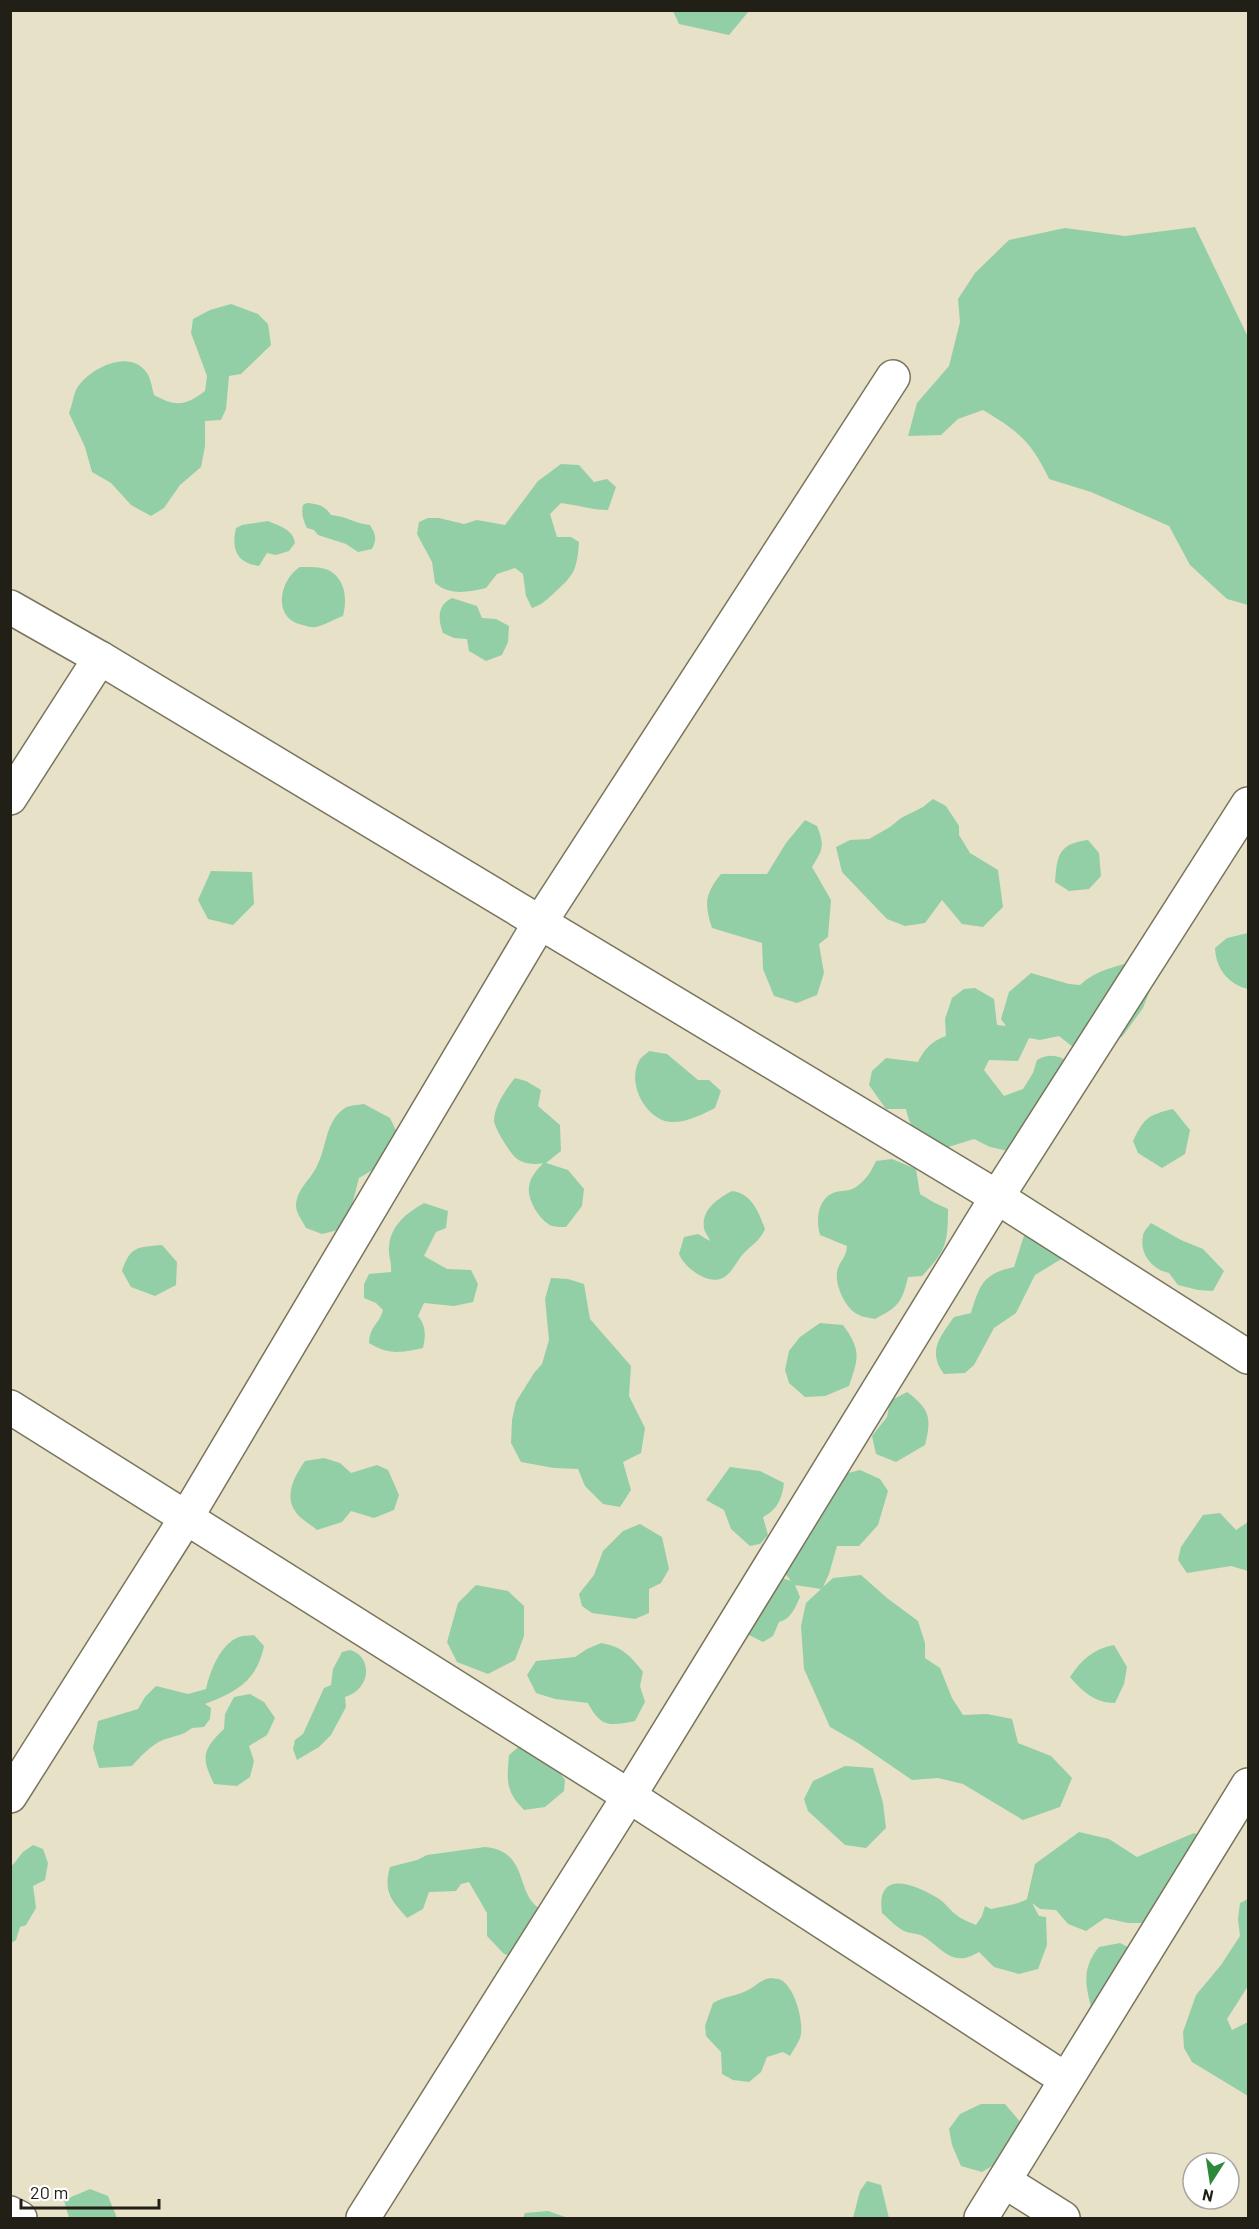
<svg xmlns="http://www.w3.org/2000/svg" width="1259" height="2229" font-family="Barlow,sans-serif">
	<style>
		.green { fill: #93cfa6 }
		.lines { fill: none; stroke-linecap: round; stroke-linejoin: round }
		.street-casing { stroke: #79755d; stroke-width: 36 }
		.street { stroke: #fff; stroke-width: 33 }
	</style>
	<rect width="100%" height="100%" fill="#e7e1c7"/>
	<!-- green -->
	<g class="green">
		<polygon points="673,11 749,11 729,35 679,24"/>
		<path d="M1195 227 1248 337V605L1227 599 1190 565 1169 526 1091 492 1049 479C1031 441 1018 431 983 410L958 419 941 435 908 436 917 403 949 366 960 322 958 299 975 273 1009 240 1065 228 1125 236Z"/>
		<path d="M231 304 258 314 268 324 271 345 241 374 229 376 226 409 221 420 205 421V446L201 467 180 485 164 508 151 516 131 505 111 483 92 472 85 447 69 413C72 406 73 397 76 390 87 369 130 347 147 373 151 379 152 388 154 395 176 407 185 406 205 391L207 376 191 333 193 319 210 310Z"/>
		<path d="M561 464 579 465 594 482 607 479 616 487 608 510C591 510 578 505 561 503L550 514 557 537H571L579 542C577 572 573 576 552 595 545 601 541 605 532 608L526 596 523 574 515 568 497 574 486 588C468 592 450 596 435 583L432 562 417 534 419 522 428 518H439L464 524 477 520 505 525 538 481Z"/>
		<path d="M307 503C318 504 324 505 331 515 346 516 356 524 370 525 376 535 377 539 372 549L358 552 346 544 318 535 314 530 307 528C303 520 301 513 303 505Z"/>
		<path d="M268 521C279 526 293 529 295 543L289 551 276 555 267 553 259 566C237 563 231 550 236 528L242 525Z"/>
		<path d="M300 567C310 567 325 566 333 573 346 583 347 601 343 616 334 619 325 625 316 627 312 628 307 626 303 625 272 619 279 580 300 567Z"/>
		<path d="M452 598 477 606 482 618 496 619 509 626 508 642 502 655 486 661 469 651 467 639 454 638 443 633C438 619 437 605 452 598Z"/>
		<polygon points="933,799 946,806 959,826 959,835 970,853 998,870 1003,907 983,927 962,924 942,900 925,923 905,926 887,919 842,872 836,847 850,840 869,839 890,827 901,818 923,807"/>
		<path d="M805 820 817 826C825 846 823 849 812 867L831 900 828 937 819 944 824 973 817 995 797 1003 774 996 763 969 762 943 712 928C704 903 705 894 721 874H767L786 843Z"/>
		<path d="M1088 840 1099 853 1101 876 1089 889 1069 891 1055 882C1057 854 1059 844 1088 840Z"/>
		<polygon points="211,871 252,872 254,904 233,925 208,919 198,900"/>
		<path d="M1248 933V989C1228 984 1216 969 1215 948L1227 938Z"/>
		<path d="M1139 961 1154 980 1143 1008 1122 1037 1097 1042 1078 1051 1059 1036 1040 1040 1029 1038 1018 1061 989 1060 984 1070 1004 1096 1023 1089 1033 1073 1037 1060C1056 1049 1070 1062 1085 1074L1034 1157 990 1147 974 1139 942 1149C921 1138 911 1133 906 1109H886L869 1085 872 1071 886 1058 918 1062C925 1048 932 1041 946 1036L945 1019 952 998 964 989 975 988 994 999 997 1025 1006 1026 1001 1019 1009 992 1031 973 1069 984 1080 985C1096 970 1118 965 1139 961Z"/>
		<path d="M649 1051 667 1054 698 1080H709L721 1091 715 1108C701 1115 679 1127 662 1120 642 1111 628 1082 639 1061 641 1057 646 1054 649 1051Z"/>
		<path d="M515 1078 526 1081 541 1090 538 1106 560 1125 561 1151 546 1163 568 1170 584 1189 582 1206 566 1227C562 1227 556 1227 552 1226 540 1221 527 1200 529 1187 530 1177 537 1170 543 1163 535 1165 523 1164 516 1158 510 1153 495 1129 494 1121 494 1106 506 1089 515 1078Z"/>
		<path d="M364 1104 390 1118 401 1141 386 1162 359 1178 346 1228 322 1234 306 1228C303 1222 297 1214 296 1207 296 1189 310 1181 317 1166 327 1147 325 1121 345 1108 350 1105 358 1105 364 1104Z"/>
		<path d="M1173 1109 1190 1130 1185 1154 1162 1168 1138 1153 1133 1141C1144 1117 1149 1115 1173 1109Z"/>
		<path d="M892 1159 916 1169 920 1194 933 1202 948 1209C948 1243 946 1251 922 1276L908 1277C902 1303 898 1307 875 1319 870 1318 862 1317 857 1314 844 1307 833 1281 838 1268 842 1258 846 1258 847 1246L820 1235C816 1221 817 1200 833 1193 840 1190 849 1192 856 1187 866 1180 871 1172 876 1161Z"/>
		<path d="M732 1191C752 1193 759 1213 765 1229 759 1242 754 1243 744 1253 738 1259 734 1269 727 1275 713 1289 685 1269 679 1254L684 1237 698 1234 710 1241C709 1237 704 1231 704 1228 701 1209 719 1198 732 1191Z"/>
		<path d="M424 1203 448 1211 446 1228 436 1232 424 1256 447 1269 471 1270 478 1284 473 1302 454 1306 424 1303 418 1316C426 1326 426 1335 423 1348 400 1353 389 1355 369 1343 370 1325 379 1325 383 1310L376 1303 364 1298V1284L369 1274 391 1272C392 1263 388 1255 389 1248 390 1225 407 1213 424 1203Z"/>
		<path d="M1151 1223 1181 1240 1203 1249 1224 1271 1213 1291 1198 1290 1178 1285 1169 1273C1153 1270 1139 1254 1143 1236 1143 1232 1148 1227 1151 1223Z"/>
		<path d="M1027 1226 1068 1255 1035 1275 1016 1313 994 1328 974 1365 965 1373 944 1374C927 1351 940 1337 954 1317L971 1313C980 1284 983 1274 1014 1267Z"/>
		<path d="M162 1245 177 1262 176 1285 155 1296 131 1287 122 1271C130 1246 138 1247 162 1245Z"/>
		<polygon points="551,1278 568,1279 584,1284 590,1319 631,1366 629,1396 645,1428 641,1453 623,1462 631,1490 620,1507 603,1504 585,1486 578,1469 554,1468 521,1462 511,1443 512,1420 516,1402 534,1373 542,1364 549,1340 545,1299"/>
		<path d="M820 1323 843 1325C861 1350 859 1357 849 1386L825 1396 805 1397 789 1383 785 1370 789 1351 800 1337Z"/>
		<path d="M907 1392C930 1409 932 1418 925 1445L896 1462 876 1454 872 1436 887 1417 890 1401Z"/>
		<path d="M324 1458 340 1463 351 1473 377 1465 388 1470 399 1495 394 1510 374 1518 351 1511 342 1522 317 1530C310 1524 299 1518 295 1511 284 1495 295 1475 305 1461Z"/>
		<path d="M730 1467 760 1471 784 1483C782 1499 777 1510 763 1517L768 1535 760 1544 750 1546 731 1529 724 1510 706 1500Z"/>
		<path d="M860 1470 880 1479 888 1491 878 1525 859 1546H837L829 1574 823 1587 833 1578 861 1575 887 1598 918 1621 925 1643V1658L940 1668 952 1698 963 1715 987 1714 1012 1719 1018 1743 1051 1756 1072 1778 1060 1807 1023 1820 963 1784 938 1778 912 1780 858 1743 830 1727 804 1669 801 1626 806 1603 821 1589 795 1585 800 1597C795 1608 791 1619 779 1622L773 1636 763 1642 747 1634 776 1576 791 1581 780 1567 844 1474Z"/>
		<polygon points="1220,1513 1236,1530 1248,1522 1248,1571 1231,1566 1187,1573 1178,1560 1181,1547 1203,1515"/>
		<polygon points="640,1524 662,1537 669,1569 661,1583 649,1589 649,1613 635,1619 592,1613 582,1606 579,1594 594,1575 603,1551 623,1531"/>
		<polygon points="476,1585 508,1591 524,1606 524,1636 515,1660 488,1674 457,1662 447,1642 458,1603"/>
		<path d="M254 1635 264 1646C257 1681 236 1692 205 1704L211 1708 210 1719 204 1727 192 1728C182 1736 177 1735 166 1739 154 1742 140 1757 132 1766L99 1768 93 1748 98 1721 138 1709 145 1697 156 1686 188 1694 206 1689C210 1672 220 1644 239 1637 243 1635 250 1636 254 1635Z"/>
		<path d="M601 1643C621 1646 631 1656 643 1672L640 1686 645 1702 635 1721C610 1726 601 1728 588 1703L555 1699 536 1693 527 1675 536 1661 575 1657 587 1649Z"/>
		<path d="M1114 1645 1127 1667 1124 1684 1115 1703C1095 1703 1083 1692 1070 1677 1081 1660 1093 1649 1114 1645Z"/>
		<path d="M350 1650C366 1654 371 1673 361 1686 358 1691 351 1695 345 1697L346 1707 331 1735 319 1747 297 1760 293 1749 295 1740 303 1734 324 1688 331 1685 333 1669 342 1652Z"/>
		<path d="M250 1694 264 1702 275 1718 267 1735 249 1746 254 1761 250 1777 237 1786 214 1784C201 1757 202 1750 224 1729L225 1714 234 1697Z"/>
		<path d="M522 1744 548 1755 565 1780 564 1791 545 1807 524 1810C505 1791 507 1780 509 1755Z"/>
		<polygon points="845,1766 873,1768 883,1803 886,1828 866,1848 845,1845 808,1811 804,1799 813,1781"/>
		<path d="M1079 1832 1109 1839 1137 1857 1194 1833 1215 1841 1155 1923H1128L1105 1918 1086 1931 1068 1924 1056 1910 1040 1909 1032 1903 1039 1916 1046 1917 1047 1945 1038 1969 1019 1974 994 1967 979 1952C954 1967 945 1952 926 1938 920 1933 911 1934 904 1931 896 1927 889 1919 882 1913 876 1871 910 1882 934 1896 943 1900 948 1908 955 1914 961 1919 969 1922 976 1925L982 1916 985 1906 991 1909C1003 1906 1017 1905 1027 1899L1035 1864Z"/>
		<polygon points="33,1845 43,1849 48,1863 45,1880 33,1886 36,1908 26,1925 20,1927 16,1940 11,1943 11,1867 23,1852"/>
		<path d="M485 1847C529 1851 515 1892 539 1908L520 1957 504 1954 487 1936V1913L469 1882 461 1884 456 1891 429 1892 423 1909 407 1918C391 1900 383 1892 390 1867L417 1860 427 1855Z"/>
		<polygon points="1248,1899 1248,1986 1227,2019 1232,2030 1248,2022 1248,2096 1192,2062 1184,2048 1183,2032 1196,1995 1221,1965 1240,1936 1238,1919 1240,1903"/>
		<path d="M1120 1943 1138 1952 1111 2011 1091 2007C1085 1983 1082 1968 1099 1947Z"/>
		<path d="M771 1978C775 1979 778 1978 781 1980 795 1987 805 2024 800 2038 798 2044 793 2050 790 2056L783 2052 767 2057 761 2072 749 2082 733 2080 722 2074 721 2052 706 2036 705 2026 713 2003C725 1996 738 1996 750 1989 758 1984 762 1979 771 1978Z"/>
		<polygon points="981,2104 1005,2104 1022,2124 999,2162 982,2172 961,2166 952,2145 949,2129 960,2114"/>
		<polygon points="867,2181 881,2185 889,2218 853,2218 860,2191"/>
		<polygon points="90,2189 108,2196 117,2218 69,2218 64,2200"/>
		<polygon points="548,2211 568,2218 523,2218 525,2213"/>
	</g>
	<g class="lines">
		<defs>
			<g id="street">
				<polyline points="10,607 100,658 997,1197 1248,1357"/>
				<polyline points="10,798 100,658"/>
				<polyline points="10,1407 629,1796 1065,2079"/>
				<polyline points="10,1796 186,1518 539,924 893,377"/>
				<polyline points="1004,2181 1063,2218"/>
				<polyline points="10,2213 20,2218"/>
				<polyline points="363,2218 629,1796 997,1197 1248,804"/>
				<polyline points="981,2218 1248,1785"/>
			</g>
		</defs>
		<!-- street casing -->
		<use href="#street" class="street-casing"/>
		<!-- street -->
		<use href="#street" class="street"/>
	</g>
	<!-- border -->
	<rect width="1259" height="2229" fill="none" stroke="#222016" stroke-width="24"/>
	<!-- north arrow -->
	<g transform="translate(1211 2181) rotate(192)"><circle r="28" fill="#ffffff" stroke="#a7a6a2" stroke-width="1.5"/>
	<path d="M0-4.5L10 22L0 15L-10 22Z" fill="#2d893a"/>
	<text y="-9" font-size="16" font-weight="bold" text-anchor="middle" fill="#222016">N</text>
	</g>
	<!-- scale -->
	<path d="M21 2199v9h138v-9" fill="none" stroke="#222016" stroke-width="3"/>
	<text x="30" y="2199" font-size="18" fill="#222016" stroke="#ffffff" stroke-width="4.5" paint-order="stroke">20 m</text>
</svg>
